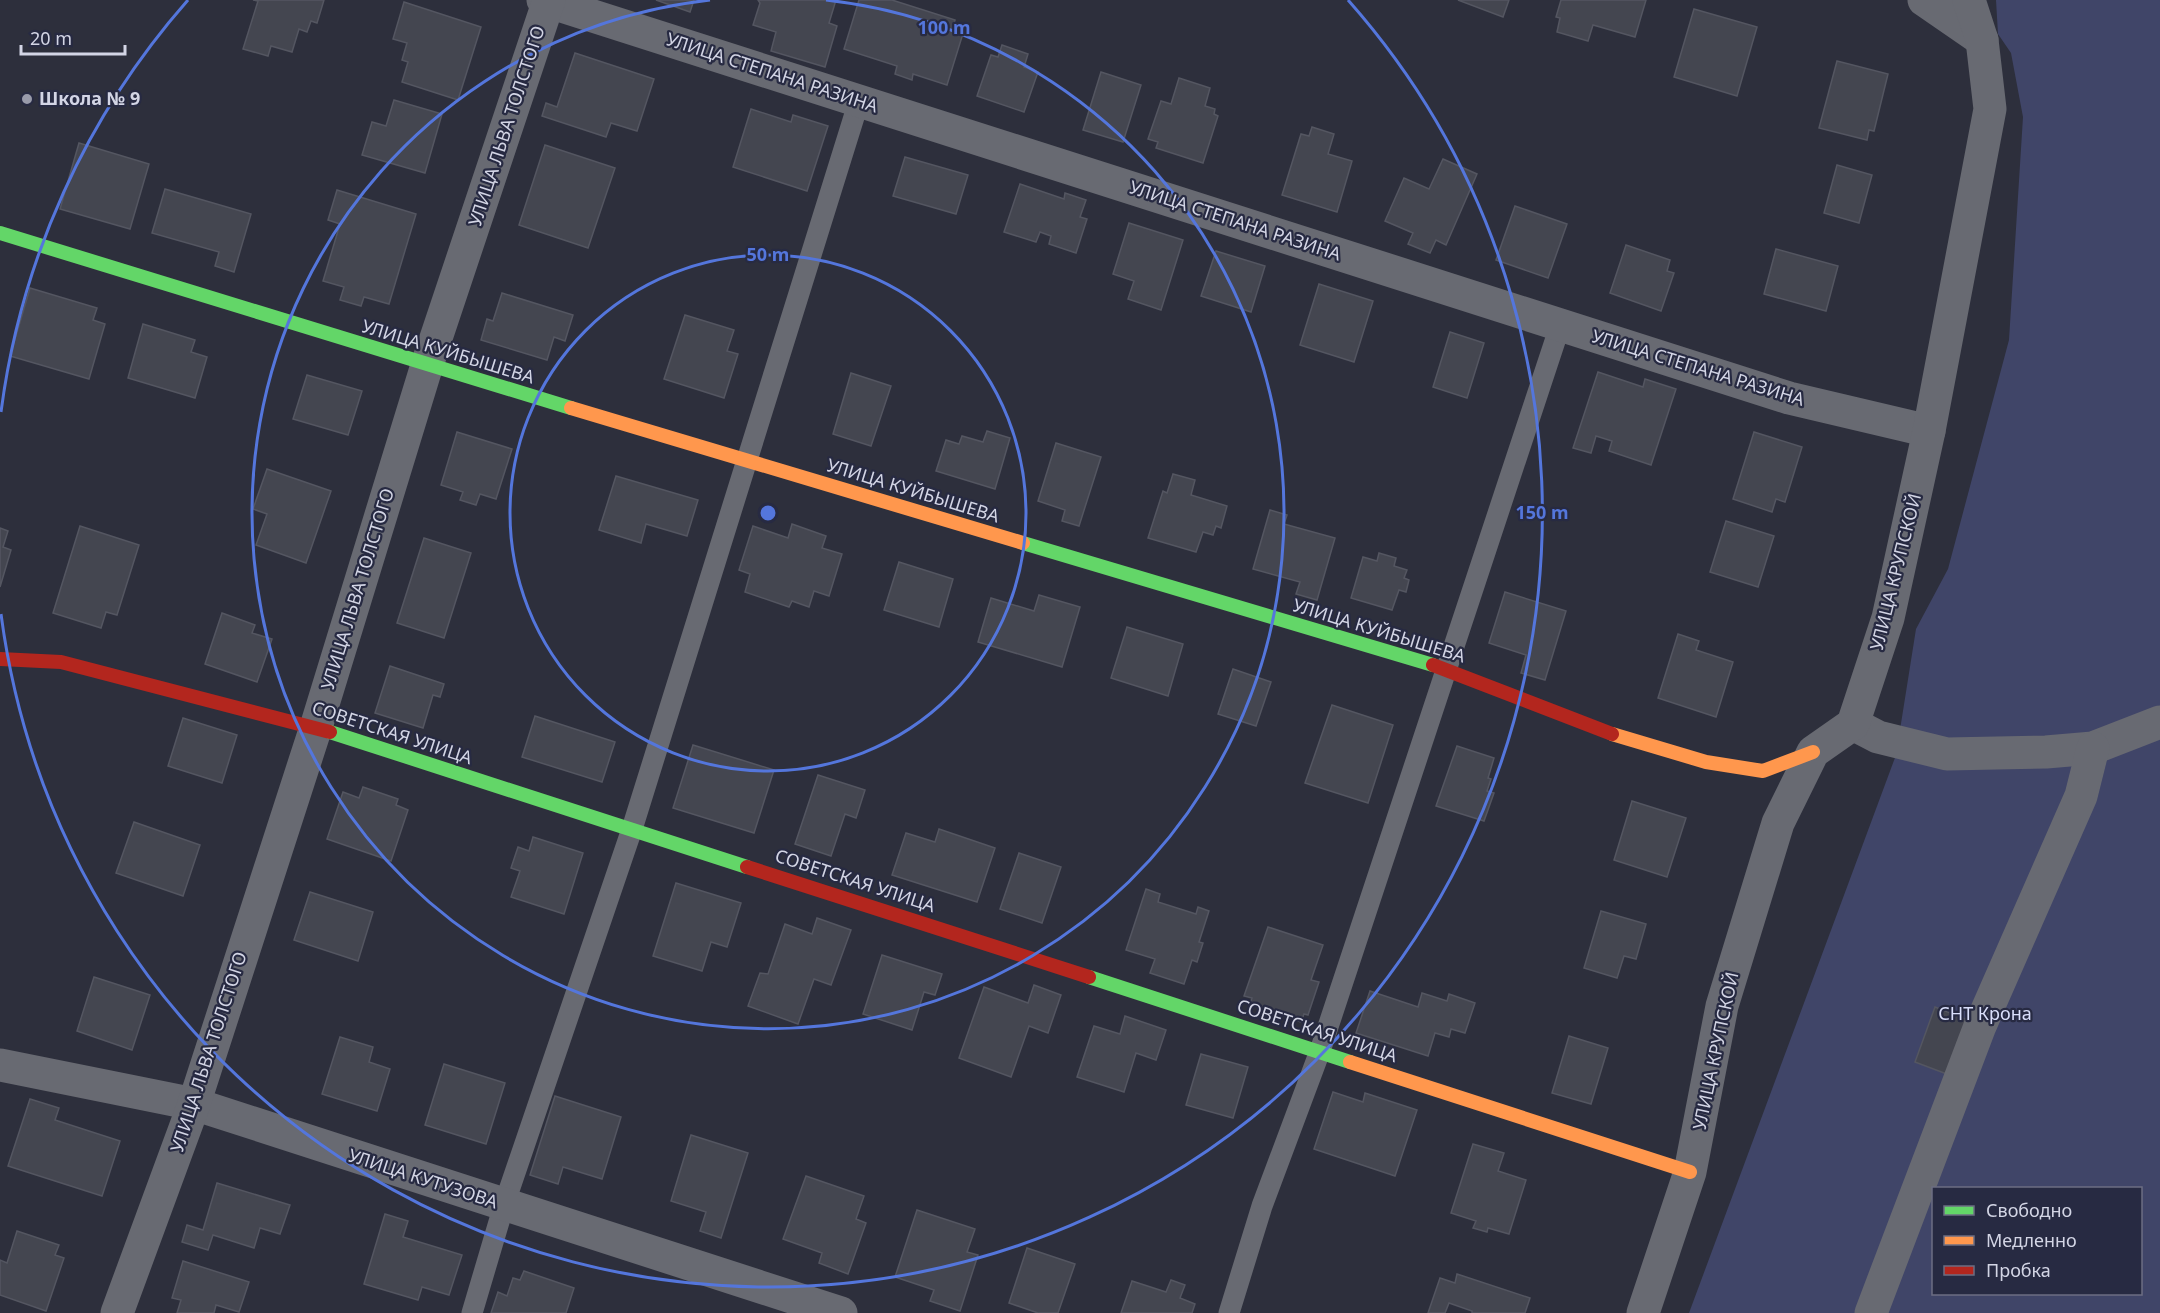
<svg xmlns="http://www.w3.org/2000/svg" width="2160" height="1313" font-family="'Noto Sans',sans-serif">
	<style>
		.green { fill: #404568; fill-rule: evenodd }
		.building { fill: #444650; stroke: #545661; stroke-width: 1.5 }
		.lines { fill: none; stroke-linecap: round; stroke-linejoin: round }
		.lane { stroke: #686a72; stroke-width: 21 }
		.street { stroke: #686a72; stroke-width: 33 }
		.fast { stroke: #63d668; stroke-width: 14 }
		.slow { stroke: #ff974d; stroke-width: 14 }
		.jam { stroke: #b3261e; stroke-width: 14 }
		.ring { fill: none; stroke: #5476dc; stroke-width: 3 }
		.poi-dot { fill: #999baa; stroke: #272a42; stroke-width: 2 }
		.labels { text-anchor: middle; stroke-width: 4.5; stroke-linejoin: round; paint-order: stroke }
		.street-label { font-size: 18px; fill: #d3d5e5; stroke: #272a42 }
		.poi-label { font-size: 18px; font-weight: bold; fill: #d3d5e5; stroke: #272a42; text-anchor: start }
		.park-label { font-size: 18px; fill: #dadffb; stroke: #272a42 }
		.centre { fill: #5476dc; stroke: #272a42; stroke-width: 3 }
		.ring-label { font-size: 18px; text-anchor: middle; font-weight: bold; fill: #5476dc; stroke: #272a42; stroke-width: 4.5; stroke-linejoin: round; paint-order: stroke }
	</style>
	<rect width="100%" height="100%" fill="#2d2f3c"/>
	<!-- green -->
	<path class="green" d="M1996 0H2160V1313H1689L1896 755 1916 629 1948 569 2009 340 2023 117 2011 53 1998 34ZM1934 1188H2140V1294H1934Z"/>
	<!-- building -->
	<g class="building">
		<polygon points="253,0 324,0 317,23 311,21 307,32 299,29 292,52 271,46 268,56 243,49 258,1"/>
		<polygon points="656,0 694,0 690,12"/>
		<polygon points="758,0 836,0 829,23 837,26 825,67 771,51 776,32 753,25 760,3"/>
		<polygon points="859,0 892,0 955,20 954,24 965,27 947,85 913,74 912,80 895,74 897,66 844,49"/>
		<polygon points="1458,0 1509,0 1503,17"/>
		<polygon points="1561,0 1646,0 1635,37 1593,25 1588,41 1557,32 1560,18 1556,17"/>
		<polygon points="404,2 481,27 458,100 402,82 408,62 402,60 407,43 393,39"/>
		<polygon points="1694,9 1757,27 1737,96 1674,77"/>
		<polygon points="1002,45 1028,54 1024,67 1038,72 1024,112 977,96 991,55 998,57"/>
		<polygon points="575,53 654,79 637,131 611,123 606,137 542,116 546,103 557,107"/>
		<polygon points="1837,61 1888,74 1874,131 1869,130 1867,140 1819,128"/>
		<polygon points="1101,72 1141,85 1123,142 1083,130"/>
		<polygon points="1179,78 1210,88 1205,106 1215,109 1214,114 1218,116 1203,163 1156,148 1158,142 1148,139 1161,101 1171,104"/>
		<polygon points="394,100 442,114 425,173 362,155 372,122 386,126"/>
		<polygon points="751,109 791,122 793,115 828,126 807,191 733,167"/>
		<polygon points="1312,127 1334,134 1328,154 1352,161 1337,212 1282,195 1301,134 1309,136"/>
		<polygon points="79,143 149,164 130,229 60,209"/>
		<polygon points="545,145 615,168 588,248 519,225"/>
		<polygon points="905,157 968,175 956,214 893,196"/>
		<polygon points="1443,159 1477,174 1446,245 1436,240 1430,253 1408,244 1413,233 1385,221 1404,178 1429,189"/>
		<polygon points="1837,165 1872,175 1859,223 1824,213"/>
		<polygon points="1020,184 1064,199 1065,193 1086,200 1080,217 1087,219 1076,253 1049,244 1051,236 1040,232 1036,242 1004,232"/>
		<polygon points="165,189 251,214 234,272 215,266 219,252 152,233"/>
		<polygon points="337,190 416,214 389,304 364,297 361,306 340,300 344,287 323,281 340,224 328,220"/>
		<polygon points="1515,206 1567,224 1548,278 1496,260"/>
		<polygon points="1129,223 1183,240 1161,310 1128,299 1134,281 1113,274"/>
		<polygon points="1626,245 1670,260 1667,271 1674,273 1661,311 1610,293"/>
		<polygon points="1776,249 1838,266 1826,311 1764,294"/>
		<polygon points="1216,251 1265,266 1251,312 1201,296"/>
		<polygon points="1319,284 1373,301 1354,362 1300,345"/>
		<polygon points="30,288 97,308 93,320 105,324 89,379 10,356"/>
		<polygon points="502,293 573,315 565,341 554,337 547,360 481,340 487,319 493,321"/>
		<polygon points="685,315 734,330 727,351 738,354 724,398 664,379"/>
		<polygon points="143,324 195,340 191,352 207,357 195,398 128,378"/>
		<polygon points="1450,332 1484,343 1467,398 1433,387"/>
		<polygon points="1598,372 1643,387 1645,379 1676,389 1651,465 1609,451 1612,441 1596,436 1591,453 1573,448"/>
		<polygon points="851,373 891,386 871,446 833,434"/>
		<polygon points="307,375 362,391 348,435 293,419"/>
		<polygon points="987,431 1010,438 995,489 936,471 946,440 959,444 962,436 983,442"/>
		<polygon points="457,432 512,449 496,499 480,494 476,505 460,500 463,492 441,485"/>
		<polygon points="1754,432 1802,447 1785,502 1776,499 1772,512 1733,499"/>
		<polygon points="1056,443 1101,457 1079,526 1062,521 1065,510 1038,501"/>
		<polygon points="267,469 331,491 306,563 256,545 267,514 253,509"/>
		<polygon points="1173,474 1195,480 1191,495 1227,506 1221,528 1216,526 1213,535 1203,532 1196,552 1148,538 1163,491 1167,493"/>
		<polygon points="616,476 698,500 687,536 646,524 641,543 599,530"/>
		<polygon points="1270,510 1287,515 1284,524 1335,538 1317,600 1296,594 1300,582 1253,569"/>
		<polygon points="1726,521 1774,536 1758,587 1710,572"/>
		<polygon points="792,524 826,536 822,548 842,554 829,596 814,591 809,607 792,601 789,607 745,592 750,574 739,570 753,526 788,538"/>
		<polygon points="80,526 139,545 117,615 106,612 101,628 53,613"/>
		<polygon points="0,528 8,531 3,547 11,550 0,587"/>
		<polygon points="424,538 471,553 444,638 397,623"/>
		<polygon points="1379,553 1396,558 1394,566 1407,570 1404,578 1409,580 1406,592 1399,590 1392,610 1351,598 1363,557 1377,561"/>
		<polygon points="899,562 953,579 939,627 884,610"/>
		<polygon points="1505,592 1566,611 1545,680 1521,673 1526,655 1489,643"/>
		<polygon points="1039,595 1080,607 1062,667 978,642 991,598 1034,611"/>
		<polygon points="222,613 255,625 252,633 272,639 257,682 205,664"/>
		<polygon points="1127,627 1183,644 1168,696 1111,678"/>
		<polygon points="1678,634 1699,641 1696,650 1733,662 1716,717 1658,698"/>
		<polygon points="390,666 444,684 440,697 433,695 423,728 375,713"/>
		<polygon points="1233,669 1271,682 1256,726 1218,714"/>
		<polygon points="1332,705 1393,725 1368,803 1305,783"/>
		<polygon points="535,716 615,742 602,782 522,757"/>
		<polygon points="183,718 237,735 222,783 168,766"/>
		<polygon points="693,745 774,770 754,833 673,808"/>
		<polygon points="1457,746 1494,758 1488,778 1491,779 1487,791 1494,793 1484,821 1436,806"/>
		<polygon points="818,775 865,790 856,818 845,814 831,856 795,844"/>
		<polygon points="363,787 398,799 396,805 408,810 391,861 327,839 343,792 359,798"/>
		<polygon points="1632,801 1686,818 1667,877 1614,860"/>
		<polygon points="134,822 200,845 183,896 116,873"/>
		<polygon points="939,829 995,848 977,902 892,875 906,833 935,842"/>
		<polygon points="533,837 583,853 564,914 511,897 520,871 511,868 518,847 529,851"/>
		<polygon points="1019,853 1061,867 1042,923 1000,909"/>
		<polygon points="676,883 741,903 727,947 711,942 702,971 653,956"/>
		<polygon points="1146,889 1160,894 1158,902 1196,914 1198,907 1209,911 1199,942 1203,943 1197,962 1192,960 1184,984 1150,973 1155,959 1126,950"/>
		<polygon points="310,892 373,912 358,961 294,940"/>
		<polygon points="1601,911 1646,924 1636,959 1624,956 1617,978 1584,968"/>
		<polygon points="817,918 851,930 831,985 814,979 798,1024 748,1006 760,973 768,974 785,924 812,934"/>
		<polygon points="1268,927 1323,945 1311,980 1319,982 1308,1015 1304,1014 1301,1022 1250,1004 1252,998 1244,996"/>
		<polygon points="882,955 942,974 935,995 924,992 912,1030 863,1014"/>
		<polygon points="94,977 150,995 132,1050 77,1031"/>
		<polygon points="1034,985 1061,995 1048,1033 1029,1026 1011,1077 959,1058 984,987 1028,1003"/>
		<polygon points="1370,991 1418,1007 1422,993 1447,1001 1449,994 1475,1003 1465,1033 1451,1029 1449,1037 1435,1033 1428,1056 1356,1033"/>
		<polygon points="1935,1007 1973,1022 1952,1076 1915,1062"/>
		<polygon points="1125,1016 1166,1030 1156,1060 1136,1053 1124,1092 1077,1077 1094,1026 1120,1034"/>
		<polygon points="1569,1036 1608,1048 1591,1104 1552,1093"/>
		<polygon points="340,1037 373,1047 369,1062 390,1069 377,1111 322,1094"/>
		<polygon points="1201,1054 1248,1067 1233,1118 1186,1105"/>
		<polygon points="444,1064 505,1083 486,1144 425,1125"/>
		<polygon points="1333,1092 1363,1102 1365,1093 1417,1110 1395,1176 1314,1149"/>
		<polygon points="555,1096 621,1117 602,1179 563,1167 558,1184 530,1175"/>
		<polygon points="30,1099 59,1108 55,1120 120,1141 102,1196 8,1166"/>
		<polygon points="691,1135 748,1153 721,1238 700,1231 706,1212 671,1201"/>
		<polygon points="1473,1144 1504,1153 1498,1171 1526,1180 1509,1234 1488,1228 1487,1232 1473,1228 1476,1221 1451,1213"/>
		<polygon points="806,1176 864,1196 856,1219 866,1223 848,1274 819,1263 822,1253 783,1239"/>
		<polygon points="217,1183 290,1205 280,1234 260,1228 254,1248 213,1235 208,1250 182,1242 187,1225 203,1230"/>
		<polygon points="917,1210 975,1229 967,1252 978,1255 960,1311 930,1301 934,1290 895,1277"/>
		<polygon points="385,1214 408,1221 403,1237 462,1255 449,1295 422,1287 418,1300 364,1284"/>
		<polygon points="17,1231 59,1245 55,1255 64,1258 46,1311 0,1295 0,1260 7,1263"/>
		<polygon points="1027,1248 1075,1264 1058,1313 1038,1313 1009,1303"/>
		<polygon points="183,1261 249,1282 239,1312 216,1305 214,1313 177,1313 181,1300 172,1298"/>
		<polygon points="524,1271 574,1288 566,1313 491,1313 498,1292 507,1296 513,1278 520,1280"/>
		<polygon points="1457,1274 1530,1298 1525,1313 1472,1313 1472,1311 1449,1303 1445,1313 1428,1313 1440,1278 1455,1283"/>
		<polygon points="1171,1280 1185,1285 1180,1298 1195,1304 1192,1313 1121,1313 1132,1281 1166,1292"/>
	</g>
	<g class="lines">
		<!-- lane -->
		<g class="lane">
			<polyline points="472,1313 504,1205 632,829 859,101"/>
			<polyline points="1229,1313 1262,1206 1320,1051 1560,326"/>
		</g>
		<!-- street -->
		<g class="street">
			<polyline points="543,0 1789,398 1929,431"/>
			<polyline points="1924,0 1982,40"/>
			<polyline points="1853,724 1878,737 1947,754 2046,752 2093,748 2160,722"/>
			<polyline points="0,1065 194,1104 841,1313"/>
			<polyline points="117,1313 194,1104 316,727 427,365 549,0"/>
			<polyline points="1643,1313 1690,1172 1722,1006 1778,823 1813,752 1853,724 1888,618 1929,431 1990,109 1982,40 1969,0"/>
			<polyline points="1871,1313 1980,1026 2081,796 2093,748"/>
		</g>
		<!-- fast -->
		<g class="fast">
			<polyline points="0,233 571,408"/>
			<polyline points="1023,543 1433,665"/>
			<polyline points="330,732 747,867"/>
			<polyline points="1089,977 1350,1062"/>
		</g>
		<!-- slow -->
		<g class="slow">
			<polyline points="571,408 1023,543"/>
			<polyline points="1612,734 1706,762 1763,771 1813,752"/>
			<polyline points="1350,1062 1690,1172"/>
		</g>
		<!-- jam -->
		<g class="jam">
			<polyline points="0,659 61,662 330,732"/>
			<polyline points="1433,665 1612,734"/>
			<polyline points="747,867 1089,977"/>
		</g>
	</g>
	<!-- distance rings -->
	<g class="ring">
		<circle cx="768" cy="513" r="258"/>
		<path d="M826 0A516 516 0 1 1 710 0"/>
		<path d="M1 412A774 774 0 0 1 188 0M1348 0A774 774 0 1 1 1 614"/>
	</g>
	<!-- markers -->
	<circle class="poi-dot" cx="27" cy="99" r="6"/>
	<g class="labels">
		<!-- street labels -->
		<g class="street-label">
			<text transform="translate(772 73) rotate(18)" y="6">УЛИЦА СТЕПАНА РАЗИНА</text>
			<text transform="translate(507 126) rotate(-72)" y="6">УЛИЦА ЛЬВА ТОЛСТОГО</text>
			<text transform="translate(1235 221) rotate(18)" y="6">УЛИЦА СТЕПАНА РАЗИНА</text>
			<text transform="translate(448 352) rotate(17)" y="6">УЛИЦА КУЙБЫШЕВА</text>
			<text transform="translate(1698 368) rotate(17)" y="6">УЛИЦА СТЕПАНА РАЗИНА</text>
			<text transform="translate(913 491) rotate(17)" y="6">УЛИЦА КУЙБЫШЕВА</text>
			<text transform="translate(1896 572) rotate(-76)" y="6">УЛИЦА КРУПСКОЙ</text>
			<text transform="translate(358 589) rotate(-73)" y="6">УЛИЦА ЛЬВА ТОЛСТОГО</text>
			<text transform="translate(1379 631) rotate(17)" y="6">УЛИЦА КУЙБЫШЕВА</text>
			<text transform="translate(392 733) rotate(18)" y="6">СОВЕТСКАЯ УЛИЦА</text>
			<text transform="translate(855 881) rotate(18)" y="6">СОВЕТСКАЯ УЛИЦА</text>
			<text transform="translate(1317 1031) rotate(18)" y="6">СОВЕТСКАЯ УЛИЦА</text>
			<text transform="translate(1716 1051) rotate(-78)" y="6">УЛИЦА КРУПСКОЙ</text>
			<text transform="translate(209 1052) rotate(-72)" y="6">УЛИЦА ЛЬВА ТОЛСТОГО</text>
			<text transform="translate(423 1179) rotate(18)" y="6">УЛИЦА КУТУЗОВА</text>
		</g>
		<!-- poi labels -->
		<g class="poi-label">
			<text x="39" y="105">Школа № 9</text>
		</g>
		<!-- park labels -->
		<g class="park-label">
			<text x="1985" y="1020">СНТ Крона</text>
		</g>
	</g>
	<circle cx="768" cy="513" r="9" class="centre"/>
	<g class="ring-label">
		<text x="944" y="34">100 m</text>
		<text x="768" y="261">50 m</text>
		<text x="1542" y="519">150 m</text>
	</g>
	<!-- legend -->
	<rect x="1932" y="1187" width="210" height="108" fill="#272a42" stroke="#6c6e83" stroke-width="1.5"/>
	<rect x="1944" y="1206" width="30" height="9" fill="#63d668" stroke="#6c6e83" stroke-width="1.5"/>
	<text x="1986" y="1217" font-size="18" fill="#d3d5e5">Свободно</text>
	<rect x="1944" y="1236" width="30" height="9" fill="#ff974d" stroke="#6c6e83" stroke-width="1.5"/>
	<text x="1986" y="1247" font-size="18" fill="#d3d5e5">Медленно</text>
	<rect x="1944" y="1266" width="30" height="9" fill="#b3261e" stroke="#6c6e83" stroke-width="1.5"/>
	<text x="1986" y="1277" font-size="18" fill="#d3d5e5">Пробка</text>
	<!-- scale -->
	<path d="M21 45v9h104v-9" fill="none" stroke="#d3d5e5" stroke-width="3"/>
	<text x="30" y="45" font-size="18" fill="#d3d5e5" stroke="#272a42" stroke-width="4.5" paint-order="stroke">20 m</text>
</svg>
